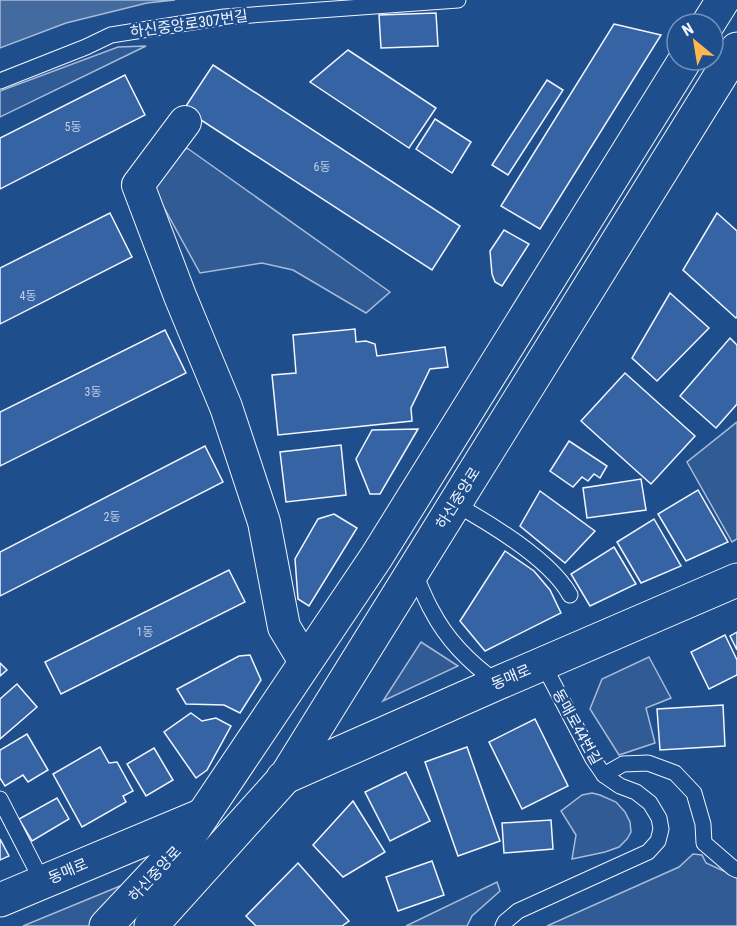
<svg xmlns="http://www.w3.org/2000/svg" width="737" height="926" font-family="'Roboto Condensed','Noto Sans KR',sans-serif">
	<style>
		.built { fill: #305b95; stroke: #a8bbd7; stroke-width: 1.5 }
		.water { fill: #446ba0; stroke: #a8bbd7; stroke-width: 1.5 }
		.building { fill: #3563a3; stroke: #f2f6ff; stroke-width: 1.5 }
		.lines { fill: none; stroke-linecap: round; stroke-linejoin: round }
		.service-casing { stroke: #f2f6ff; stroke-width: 17 }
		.minor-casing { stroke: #f2f6ff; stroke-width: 34 }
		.tertiary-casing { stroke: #f2f6ff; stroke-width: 35 }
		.service { stroke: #1f4e8c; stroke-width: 15 }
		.minor { stroke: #1f4e8c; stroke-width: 32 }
		.tertiary { stroke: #1f4e8c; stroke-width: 33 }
		.labels { text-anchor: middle; stroke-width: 4.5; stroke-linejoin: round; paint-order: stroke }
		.number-label { font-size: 12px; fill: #c3d1e8 }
		.street-label { font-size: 15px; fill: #f2f6ff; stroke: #1f4e8c }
	</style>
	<rect width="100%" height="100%" fill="#1f4e8c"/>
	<!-- built -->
	<g class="built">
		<polygon points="146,46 0,117 0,91 118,47"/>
		<polygon points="187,148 390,292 366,313 293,270 262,263 200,273 156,193 154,182 166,166"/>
		<polygon points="737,422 737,539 732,542 687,462"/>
		<polygon points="421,642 458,666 383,701"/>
		<polygon points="649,657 671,698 646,708 655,743 619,755 590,709 602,679"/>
		<polygon points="592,793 600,795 616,802 625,812 630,822 631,832 627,839 619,847 605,852 572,859 576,835 561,811 582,795"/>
		<polygon points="693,854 702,855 706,863 737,877 737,926 547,926 679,867"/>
		<polygon points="497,882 500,891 472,916 467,926 406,926"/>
		<polygon points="125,884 89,926 23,926"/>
	</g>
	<!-- water -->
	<polygon class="water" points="0,0 175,0 147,3 66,23 0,48"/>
	<!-- building -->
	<g class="building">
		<polygon points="436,13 438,46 381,48 379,15"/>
		<polygon points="614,24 661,35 540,229 501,206"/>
		<polygon points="348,50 436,108 409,148 310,82"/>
		<polygon points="213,65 460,226 432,270 184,109"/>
		<polygon points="125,75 145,115 0,189 0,138"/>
		<polygon points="547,80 563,90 508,175 492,165"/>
		<polygon points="435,119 471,142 452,173 416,149"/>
		<polygon points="110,213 132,257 0,324 0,268"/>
		<polygon points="717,213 737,231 737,317 736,318 683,270"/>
		<polygon points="504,230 529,244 502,286 495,282 492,274 490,251"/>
		<polygon points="670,293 709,328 657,381 632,358"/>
		<polygon points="355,329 356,342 366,341 375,344 377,356 445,347 448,367 430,369 411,408 412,421 278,435 272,375 296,373 293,335"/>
		<polygon points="165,330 186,373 0,466 0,412"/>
		<polygon points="730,338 737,345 737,404 716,428 680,396"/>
		<polygon points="625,373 695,436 651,484 581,421"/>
		<polygon points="418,429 380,494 370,494 356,459 372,430"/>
		<polygon points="569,441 607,466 600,478 594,474 588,481 582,477 573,487 550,471"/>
		<polygon points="341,445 346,495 286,502 280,452"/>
		<polygon points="205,446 223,482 0,596 0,552"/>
		<polygon points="641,479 646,510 587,518 583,488"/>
		<polygon points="698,490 728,542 686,561 658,514"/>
		<polygon points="540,491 595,531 565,563 520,526"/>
		<polygon points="334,514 357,528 309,606 298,599 295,559 318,519"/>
		<polygon points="654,519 681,566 641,583 617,542"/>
		<polygon points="614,547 636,584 590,606 571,574"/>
		<polygon points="505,551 534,571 550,590 561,613 485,651 460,621"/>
		<polygon points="229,570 245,602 61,694 45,662"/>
		<polygon points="737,632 737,650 730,636"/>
		<polygon points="725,635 737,660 737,675 709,689 691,652"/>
		<polygon points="250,655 261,680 240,713 224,705 186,704 177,689 239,656"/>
		<polygon points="0,663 7,670 0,676"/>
		<polygon points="17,684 37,707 0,739 0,699"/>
		<polygon points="723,705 725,746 660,750 657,709"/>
		<polygon points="191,713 202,721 216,718 231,726 207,770 196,778 164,732"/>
		<polygon points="535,719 568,786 522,809 489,742"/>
		<polygon points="27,734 48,770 28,782 23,775 5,786 0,778 0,750"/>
		<polygon points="100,747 109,763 117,762 133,791 123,796 126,802 82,827 53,774"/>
		<polygon points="467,747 500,841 458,856 425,762"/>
		<polygon points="154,748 173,780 146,796 127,764"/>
		<polygon points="406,772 430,821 390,841 365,792"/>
		<polygon points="57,798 69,819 32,841 19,819"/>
		<polygon points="353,801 385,852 343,877 313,845"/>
		<polygon points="551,820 553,849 504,853 502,823"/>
		<polygon points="0,839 9,856 0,860"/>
		<polygon points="432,861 444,895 398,911 386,877"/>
		<polygon points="298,863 349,921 342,926 256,926 246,916"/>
	</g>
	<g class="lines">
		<defs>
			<g id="service">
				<polyline points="0,81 86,47 111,35 224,17 458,0"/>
				<path d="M455 504C491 524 550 559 570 595"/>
				<path d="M414 572C420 585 425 599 432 611 447 640 471 664 498 683"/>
				<polyline points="543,664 593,759 604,775 623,764 648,763 675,773 694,793 703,824 704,843 733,868 737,870"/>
				<polyline points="0,799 42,881"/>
				<polyline points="503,926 505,922 518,911 648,852 658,841 661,829 659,818 650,803 636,792 620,786 604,775"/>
			</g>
			<polyline id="minor" points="185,122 138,185 180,296 226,407 264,522 284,627 302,657 308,658"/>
			<g id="tertiary">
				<polyline points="708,24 723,0"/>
				<polyline points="283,778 498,683 737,580"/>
				<polyline points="0,900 203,815"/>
				<polyline points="106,926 185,842 377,556 685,60"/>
				<polyline points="151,926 286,776 737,49"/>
			</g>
		</defs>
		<!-- service casing -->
		<use href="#service" class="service-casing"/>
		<!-- minor casing -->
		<use href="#minor" class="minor-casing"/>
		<!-- tertiary casing -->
		<use href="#tertiary" class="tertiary-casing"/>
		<!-- service -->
		<use href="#service" class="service"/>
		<!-- minor -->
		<use href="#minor" class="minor"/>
		<!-- tertiary -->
		<use href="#tertiary" class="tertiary"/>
	</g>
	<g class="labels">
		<!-- number labels -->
		<g class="number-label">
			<text x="73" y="131">5동</text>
			<text x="322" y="171">6동</text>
			<text x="28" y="300">4동</text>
			<text x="93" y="396">3동</text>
			<text x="112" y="521">2동</text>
			<text x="145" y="636">1동</text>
		</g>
		<!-- street labels -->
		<g class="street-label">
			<text transform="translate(189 24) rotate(-8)" y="5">하신중앙로307번길</text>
			<text transform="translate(458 498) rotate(-58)" y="5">하신중앙로</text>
			<text transform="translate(511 677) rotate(-23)" y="5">동매로</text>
			<text transform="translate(577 727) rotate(61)" y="5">동매로44번길</text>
			<text transform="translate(68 871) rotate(-23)" y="5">동매로</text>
			<text transform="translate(155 874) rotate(-47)" y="5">하신중앙로</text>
		</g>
	</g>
	<!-- north arrow -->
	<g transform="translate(695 42) rotate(330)"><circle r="28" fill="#1f4e8c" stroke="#7391ba" stroke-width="1.5"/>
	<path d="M0-4.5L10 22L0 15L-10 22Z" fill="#ffb74d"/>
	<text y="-9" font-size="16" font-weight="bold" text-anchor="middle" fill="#f2f6ff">N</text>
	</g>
</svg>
